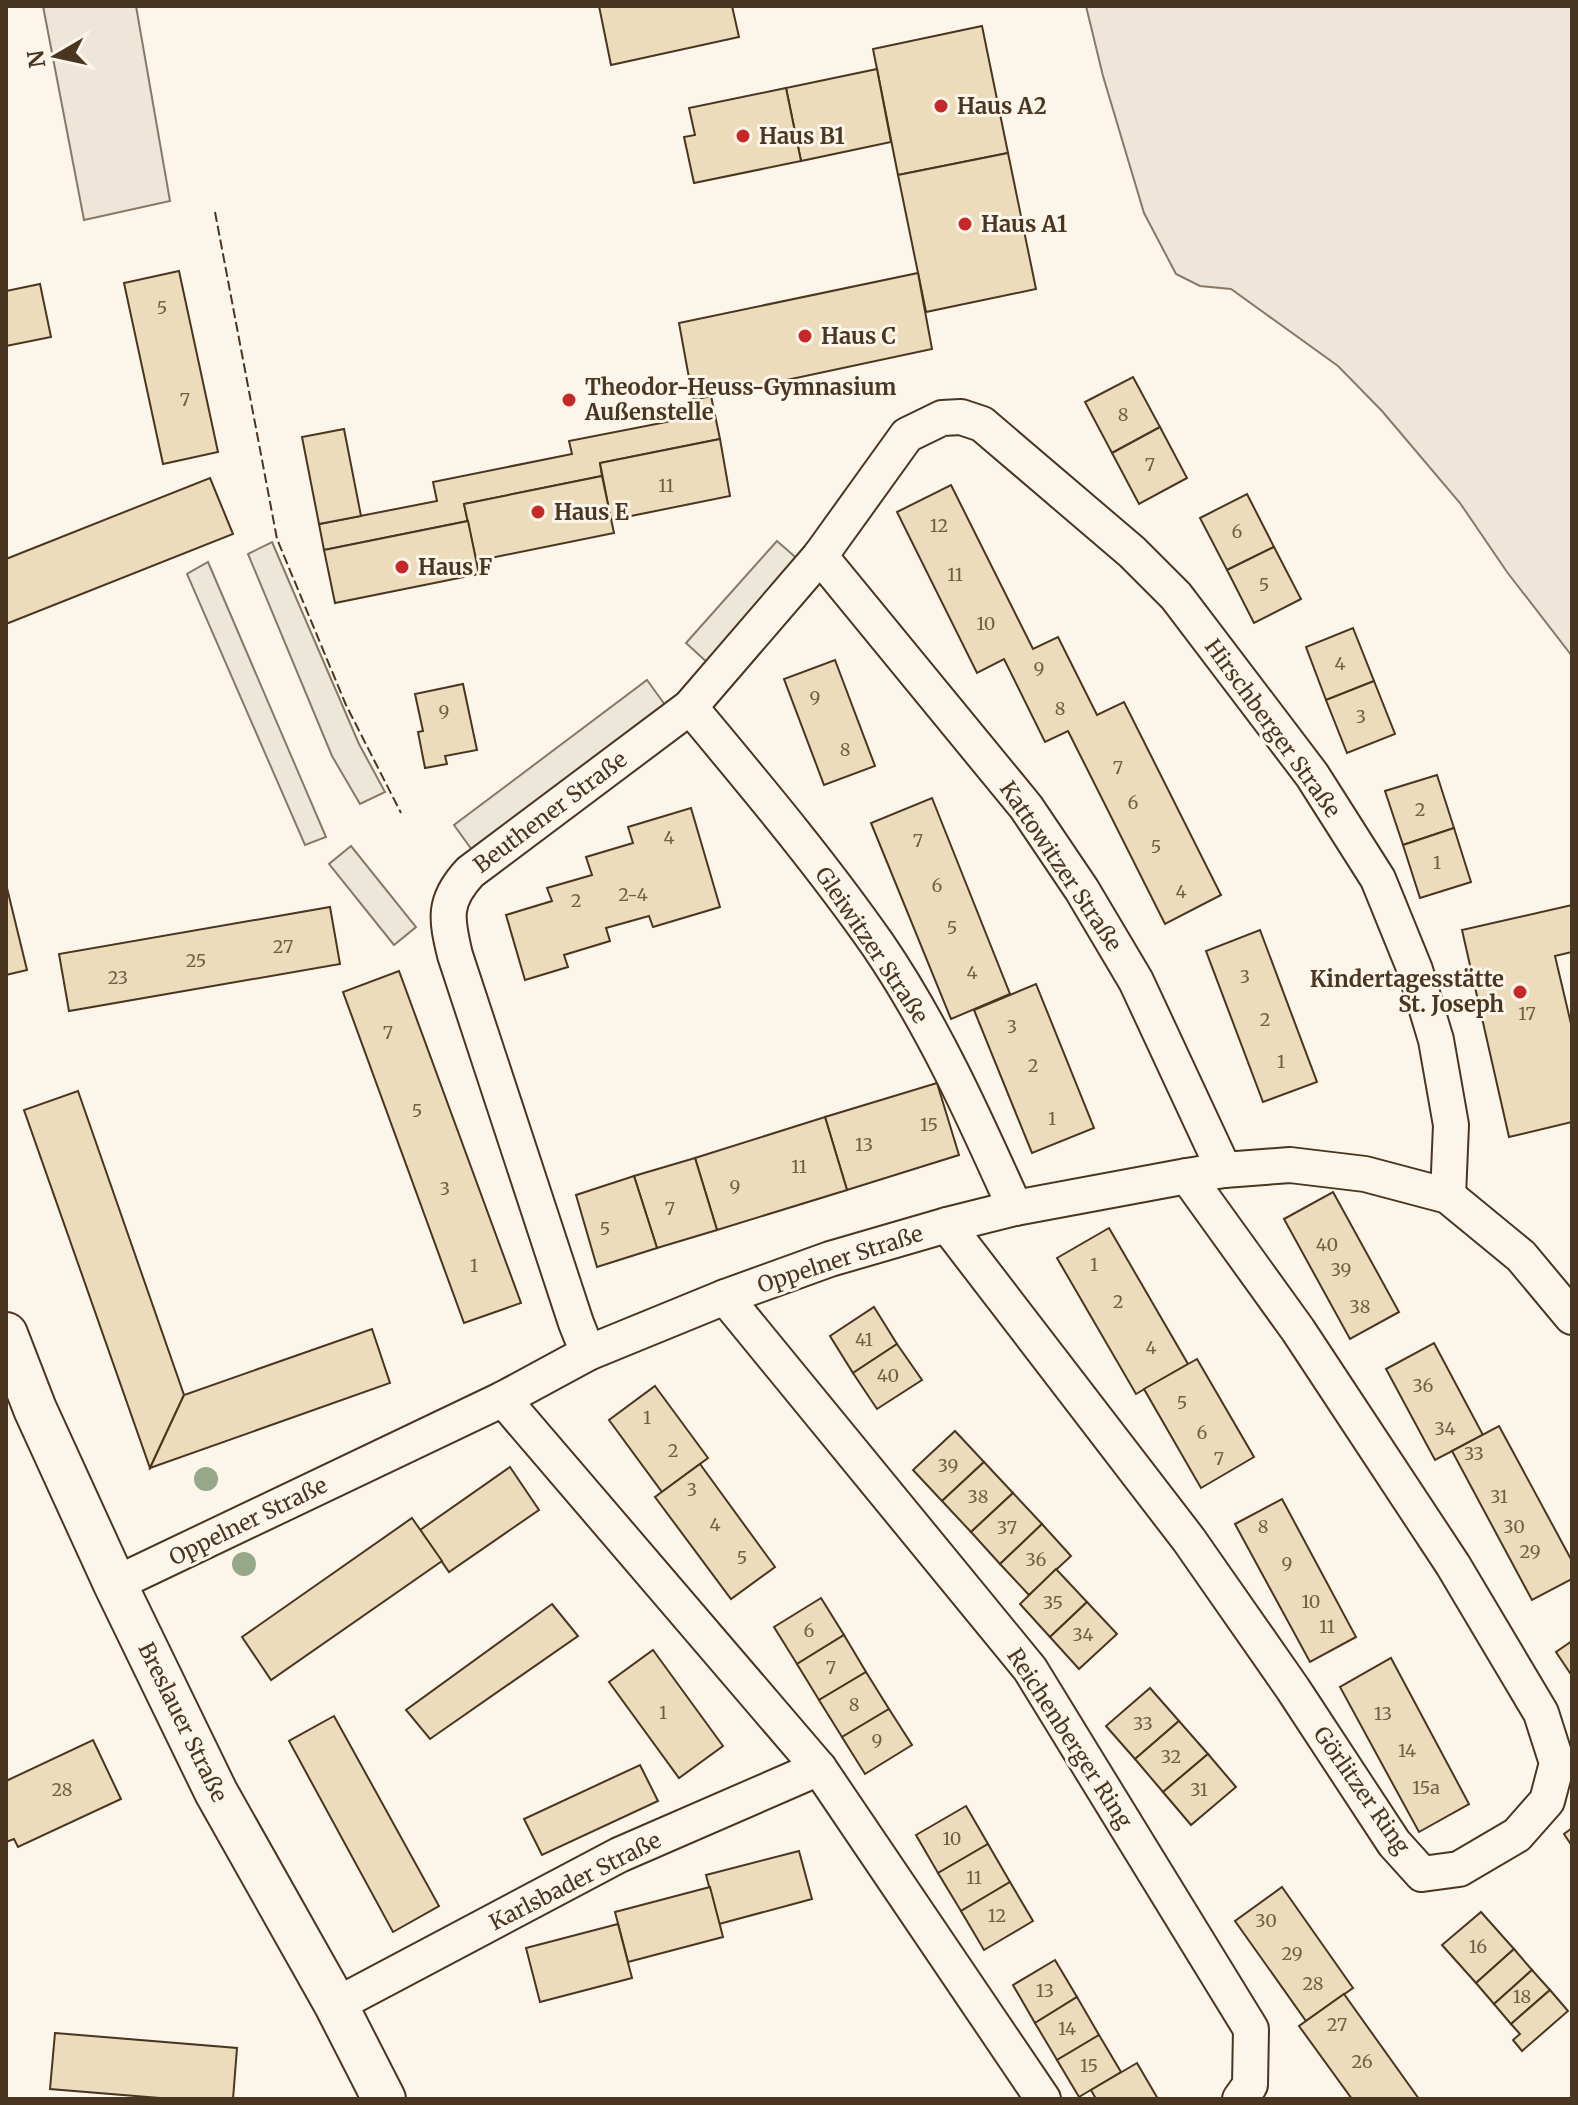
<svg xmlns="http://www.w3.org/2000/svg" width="1578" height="2105" font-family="Merriweather,serif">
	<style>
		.green { fill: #ede6d9; stroke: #887966; stroke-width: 2 }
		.parking { fill: #ede7d9; stroke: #887966; stroke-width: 2 }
		.building { fill: #ecdcbc; stroke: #4a3520; stroke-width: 2 }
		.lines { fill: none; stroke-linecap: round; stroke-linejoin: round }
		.minor-casing { stroke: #4a3520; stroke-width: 38 }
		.tertiary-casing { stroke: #4a3520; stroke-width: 46 }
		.minor { stroke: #fbf6e9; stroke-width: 34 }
		.tertiary { stroke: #fbf6e9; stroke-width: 42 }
		.fence { stroke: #4a3520; stroke-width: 2; stroke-dasharray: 10 4; stroke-linecap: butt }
		.tree { fill: #96a887 }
		.poi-dot { fill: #c62828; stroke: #fbf6e9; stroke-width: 3 }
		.labels { text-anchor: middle; stroke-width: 6; stroke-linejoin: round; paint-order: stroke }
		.number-label { font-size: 18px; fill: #725f47 }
		.poi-label { font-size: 22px; font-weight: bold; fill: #4a3520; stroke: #fbf6e9; text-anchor: start }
		.street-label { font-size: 22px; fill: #4a3520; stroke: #fbf6e9 }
	</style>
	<rect width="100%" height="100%" fill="#fbf6e9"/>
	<!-- green -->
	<g class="green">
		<polygon points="43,6 136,6 170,201 84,220"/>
		<polygon points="1086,6 1572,6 1572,656 1507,572 1460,503 1382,411 1338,366 1231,289 1200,286 1176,274 1144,213 1103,76"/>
	</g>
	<!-- parking -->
	<g class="parking">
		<polygon points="777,541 801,562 710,665 686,643"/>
		<polygon points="272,542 359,744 385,792 360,804 332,756 248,554"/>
		<polygon points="208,562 326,837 305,845 187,574"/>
		<polygon points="647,680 668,709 475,854 454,825"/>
		<polygon points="351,846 416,927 394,945 329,864"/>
	</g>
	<!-- building -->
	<g class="building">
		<polygon points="599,6 732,6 739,37 611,65"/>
		<polygon points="982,26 1008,153 898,175 873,49"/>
		<polygon points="877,69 891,142 801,161 786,88"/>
		<polygon points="786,88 801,161 694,183 684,137 695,135 689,108"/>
		<polygon points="1008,153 1036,289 926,312 898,175"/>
		<polygon points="179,271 218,452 163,464 124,283"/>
		<polygon points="918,273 932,349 693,400 679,323"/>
		<polygon points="40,284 51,337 6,346 6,291"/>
		<polygon points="1133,377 1160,427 1112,453 1085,402"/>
		<polygon points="711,396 720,439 600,463 602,476 464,504 468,521 324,550 319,524 437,501 433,482 572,454 569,441 687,418 685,409 693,400"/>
		<polygon points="1160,427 1187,478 1139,504 1112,453"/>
		<polygon points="344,429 361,516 319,524 302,437"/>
		<polygon points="720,439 730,496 611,520 600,463"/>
		<polygon points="602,476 614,533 476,561 464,504"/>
		<polygon points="210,478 233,534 6,624 6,559"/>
		<polygon points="951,485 1033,649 1058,637 1097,715 1124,702 1221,895 1165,924 1068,731 1045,742 1004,659 977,673 897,512"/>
		<polygon points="1247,494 1274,547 1227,570 1200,518"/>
		<polygon points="468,521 479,574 335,603 324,550"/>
		<polygon points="1274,547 1301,599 1254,623 1227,570"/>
		<polygon points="1353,628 1374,681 1326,700 1306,647"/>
		<polygon points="835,660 875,766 824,785 784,679"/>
		<polygon points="1374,681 1395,734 1347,753 1326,700"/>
		<polygon points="463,684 477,750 445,756 447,764 425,768 418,732 423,731 415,694"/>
		<polygon points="1437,775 1454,828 1403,845 1385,791"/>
		<polygon points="932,798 1010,994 951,1019 871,823"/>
		<polygon points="691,808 720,907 653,927 649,916 606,928 610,941 564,955 568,967 525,980 506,915 552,901 547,888 592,875 586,857 633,843 628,827"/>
		<polygon points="1454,828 1471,882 1420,898 1403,845"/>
		<polygon points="6,884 27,970 6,975"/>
		<polygon points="1572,905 1572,952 1555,956 1572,1028 1572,1122 1509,1137 1462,930"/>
		<polygon points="330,907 340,964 69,1011 59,954"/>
		<polygon points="1260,930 1317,1082 1263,1102 1206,951"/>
		<polygon points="399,971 521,1303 464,1323 343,992"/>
		<polygon points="1036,984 1094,1128 1032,1153 974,1010"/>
		<polygon points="937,1083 959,1155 847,1190 825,1117"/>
		<polygon points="78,1091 184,1395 150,1468 24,1110"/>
		<polygon points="825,1117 847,1190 717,1230 695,1158"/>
		<polygon points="695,1158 717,1230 657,1248 634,1176"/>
		<polygon points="634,1176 657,1248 597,1267 576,1195"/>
		<polygon points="1333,1192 1399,1312 1350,1339 1284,1219"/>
		<polygon points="1109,1228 1188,1364 1136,1394 1057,1258"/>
		<polygon points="874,1307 897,1344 853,1373 830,1336"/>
		<polygon points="372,1329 390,1383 150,1468 184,1395"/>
		<polygon points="1434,1343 1483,1435 1435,1460 1386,1369"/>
		<polygon points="897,1344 922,1380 877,1409 853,1373"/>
		<polygon points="1197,1359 1254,1457 1201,1488 1144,1389"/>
		<polygon points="655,1386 708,1458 662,1492 609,1420"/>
		<polygon points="1499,1426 1572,1561 1572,1579 1532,1600 1452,1451"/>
		<polygon points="955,1431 984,1462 942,1501 913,1470"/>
		<polygon points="984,1462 1013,1493 971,1532 942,1501"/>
		<polygon points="700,1464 775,1567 731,1599 655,1497"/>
		<polygon points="510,1467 539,1510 449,1572 420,1530"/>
		<polygon points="1013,1493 1042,1524 1000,1564 971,1532"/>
		<polygon points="1282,1499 1356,1637 1310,1662 1235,1524"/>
		<polygon points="412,1518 442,1561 271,1680 242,1637"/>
		<polygon points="1042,1524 1071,1556 1029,1595 1000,1564"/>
		<polygon points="1056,1569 1087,1602 1050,1637 1020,1604"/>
		<polygon points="821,1598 844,1635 797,1664 774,1627"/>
		<polygon points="1087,1602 1117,1634 1079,1669 1050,1637"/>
		<polygon points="552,1604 578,1636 430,1739 406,1710"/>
		<polygon points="844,1635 866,1672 819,1700 797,1664"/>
		<polygon points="1572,1641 1572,1676 1556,1652"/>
		<polygon points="653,1650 723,1746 679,1778 609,1682"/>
		<polygon points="1391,1658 1469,1804 1419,1832 1340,1687"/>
		<polygon points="866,1672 889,1709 842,1737 819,1700"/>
		<polygon points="1150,1688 1179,1721 1135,1759 1106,1726"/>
		<polygon points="889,1709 912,1745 865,1774 842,1737"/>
		<polygon points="334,1716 439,1906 393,1932 289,1741"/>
		<polygon points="1179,1721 1208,1754 1163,1792 1135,1759"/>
		<polygon points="93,1740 121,1799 18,1847 14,1839 6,1842 6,1781"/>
		<polygon points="1208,1754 1236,1787 1191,1825 1163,1792"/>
		<polygon points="640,1765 658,1801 542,1855 524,1819"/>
		<polygon points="966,1806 988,1844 938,1873 916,1835"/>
		<polygon points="1572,1828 1572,1846 1564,1834"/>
		<polygon points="988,1844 1010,1882 961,1911 938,1873"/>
		<polygon points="799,1851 812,1899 719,1924 706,1875"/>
		<polygon points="1010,1882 1033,1921 984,1950 961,1911"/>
		<polygon points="710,1887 723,1937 628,1962 615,1912"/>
		<polygon points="1282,1887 1353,1988 1306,2021 1235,1921"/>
		<polygon points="1481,1912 1514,1949 1476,1983 1442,1945"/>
		<polygon points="618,1924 632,1978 540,2002 526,1948"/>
		<polygon points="1514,1949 1532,1970 1494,2004 1476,1983"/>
		<polygon points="1055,1960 1077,1997 1035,2023 1013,1985"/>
		<polygon points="1532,1970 1550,1990 1511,2024 1494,2004"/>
		<polygon points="1550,1990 1568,2011 1522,2051 1513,2040 1520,2034 1511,2024"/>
		<polygon points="1344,1994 1419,2099 1352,2099 1299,2026"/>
		<polygon points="1077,1997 1099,2035 1057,2060 1035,2023"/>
		<polygon points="55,2033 237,2048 233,2099 172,2099 50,2089"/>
		<polygon points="1099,2035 1121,2072 1079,2097 1057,2060"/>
		<polygon points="1137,2063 1158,2099 1096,2099 1091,2090"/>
	</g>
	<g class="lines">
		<defs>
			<g id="minor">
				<polyline points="820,556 1026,807 1082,890 1136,981 1224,1170"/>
				<path d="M690 707C755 785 820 862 878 945 934 1027 975 1119 1015 1208"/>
				<polyline points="947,1225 1189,1540 1293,1689 1394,1843 1422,1874 1459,1869 1517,1835 1547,1801 1557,1763 1541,1713 1453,1565 1298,1330 1187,1176"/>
				<polyline points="725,1297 1030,1669 1251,2029 1250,2085 1240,2099"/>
				<path d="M588 1353 576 1323 455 955C446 918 443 901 470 872L690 707 820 556 907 435 942 418 961 417 982 424 1132 552 1176 596 1312 775 1378 879 1415 970 1436 1040 1451 1125 1448 1196"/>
				<polyline points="503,1399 819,1768 1043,2099"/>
				<polyline points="115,1584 503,1399 588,1353 725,1297 830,1259 947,1225 1015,1208 1187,1176 1224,1170 1290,1165 1365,1174 1448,1196 1521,1256 1572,1317"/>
				<polyline points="336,2005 619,1855 819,1768"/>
			</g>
			<polyline id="tertiary" points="6,1334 35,1409 115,1584 216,1792 336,2005 384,2099"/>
		</defs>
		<!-- minor casing -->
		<use href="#minor" class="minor-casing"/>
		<!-- tertiary casing -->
		<use href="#tertiary" class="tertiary-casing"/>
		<!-- minor -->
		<use href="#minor" class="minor"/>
		<!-- tertiary -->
		<use href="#tertiary" class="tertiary"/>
		<!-- fence -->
		<polyline class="fence" points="215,212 277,539 346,705 401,813"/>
	</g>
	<!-- trees -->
	<g class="tree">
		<circle cx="206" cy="1479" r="12"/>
		<circle cx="244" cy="1564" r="12"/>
	</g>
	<!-- markers -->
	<g class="poi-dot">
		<circle cx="941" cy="106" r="8"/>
		<circle cx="743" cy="136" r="8"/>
		<circle cx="965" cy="224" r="8"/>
		<circle cx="805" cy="336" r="8"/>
		<circle cx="569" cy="400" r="8"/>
		<circle cx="538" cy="512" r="8"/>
		<circle cx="402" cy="567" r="8"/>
		<circle cx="1520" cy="992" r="8"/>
	</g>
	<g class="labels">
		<!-- number labels -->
		<g class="number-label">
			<text x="162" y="314">5</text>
			<text x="185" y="406">7</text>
			<text x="1123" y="421">8</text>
			<text x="1150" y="471">7</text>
			<text x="666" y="492">11</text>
			<text x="939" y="532">12</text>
			<text x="1237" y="538">6</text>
			<text x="955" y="581">11</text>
			<text x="1264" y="591">5</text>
			<text x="986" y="630">10</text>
			<text x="1340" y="670">4</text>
			<text x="1039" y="675">9</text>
			<text x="815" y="704">9</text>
			<text x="1060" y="715">8</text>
			<text x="444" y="718">9</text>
			<text x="1361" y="723">3</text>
			<text x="845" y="756">8</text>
			<text x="1118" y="774">7</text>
			<text x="1133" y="809">6</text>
			<text x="1420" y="816">2</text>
			<text x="669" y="844">4</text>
			<text x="918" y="847">7</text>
			<text x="1156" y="853">5</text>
			<text x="1437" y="869">1</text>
			<text x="937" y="892">6</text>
			<text x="1181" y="898">4</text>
			<text x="633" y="901">2-4</text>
			<text x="576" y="907">2</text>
			<text x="952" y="934">5</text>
			<text x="283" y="953">27</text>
			<text x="196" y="967">25</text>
			<text x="972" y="979">4</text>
			<text x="1245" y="983">3</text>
			<text x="118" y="984">23</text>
			<text x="1527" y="1020">17</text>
			<text x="1265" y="1026">2</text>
			<text x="1012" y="1033">3</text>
			<text x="388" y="1039">7</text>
			<text x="1281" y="1068">1</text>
			<text x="1033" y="1072">2</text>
			<text x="417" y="1117">5</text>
			<text x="1052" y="1125">1</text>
			<text x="929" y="1131">15</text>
			<text x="864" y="1151">13</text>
			<text x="799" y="1173">11</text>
			<text x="735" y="1193">9</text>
			<text x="445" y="1195">3</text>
			<text x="670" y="1215">7</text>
			<text x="605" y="1235">5</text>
			<text x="1327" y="1251">40</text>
			<text x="1094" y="1271">1</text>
			<text x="474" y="1272">1</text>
			<text x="1341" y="1276">39</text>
			<text x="1118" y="1308">2</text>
			<text x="1360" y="1313">38</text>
			<text x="864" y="1346">41</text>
			<text x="1151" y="1354">4</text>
			<text x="888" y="1382">40</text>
			<text x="1423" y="1392">36</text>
			<text x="1182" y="1409">5</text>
			<text x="647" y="1424">1</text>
			<text x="1445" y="1435">34</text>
			<text x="1202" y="1439">6</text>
			<text x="673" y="1457">2</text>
			<text x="1474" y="1460">33</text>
			<text x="1219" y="1465">7</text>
			<text x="948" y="1472">39</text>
			<text x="692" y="1496">3</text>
			<text x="978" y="1503">38</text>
			<text x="1499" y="1503">31</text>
			<text x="715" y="1531">4</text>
			<text x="1263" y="1533">8</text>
			<text x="1514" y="1533">30</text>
			<text x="1007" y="1534">37</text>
			<text x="1530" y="1558">29</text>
			<text x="742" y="1564">5</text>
			<text x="1036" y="1566">36</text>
			<text x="1287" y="1570">9</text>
			<text x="1311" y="1608">10</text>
			<text x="1053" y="1609">35</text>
			<text x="1327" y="1633">11</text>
			<text x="809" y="1637">6</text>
			<text x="1083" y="1641">34</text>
			<text x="831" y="1674">7</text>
			<text x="854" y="1711">8</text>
			<text x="663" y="1719">1</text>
			<text x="1383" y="1720">13</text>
			<text x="1143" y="1730">33</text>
			<text x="877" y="1747">9</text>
			<text x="1407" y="1757">14</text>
			<text x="1171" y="1763">32</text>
			<text x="1426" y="1794">15a</text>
			<text x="62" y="1796">28</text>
			<text x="1199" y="1796">31</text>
			<text x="952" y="1845">10</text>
			<text x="974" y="1884">11</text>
			<text x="997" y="1922">12</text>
			<text x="1266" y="1927">30</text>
			<text x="1478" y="1953">16</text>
			<text x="1292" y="1960">29</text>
			<text x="1313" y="1990">28</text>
			<text x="1045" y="1997">13</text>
			<text x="1522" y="2003">18</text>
			<text x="1337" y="2031">27</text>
			<text x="1067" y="2035">14</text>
			<text x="1362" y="2068">26</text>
			<text x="1089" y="2072">15</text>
		</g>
		<!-- poi labels -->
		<g class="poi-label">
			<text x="957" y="114">Haus A2</text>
			<text x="759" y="144">Haus B1</text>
			<text x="981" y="232">Haus A1</text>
			<text x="821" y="344">Haus C</text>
			<text x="585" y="395">Theodor-Heuss-Gymnasium<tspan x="585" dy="25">Außenstelle</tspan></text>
			<text x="554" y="520">Haus E</text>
			<text x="418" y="575">Haus F</text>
			<text x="1504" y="987" text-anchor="end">Kindertagesstätte<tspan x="1504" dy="25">St. Joseph</tspan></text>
		</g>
		<!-- street labels -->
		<g class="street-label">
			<text transform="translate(1273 728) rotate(54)" y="8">Hirschberger Straße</text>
			<text transform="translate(550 812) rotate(-37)" y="8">Beuthener Straße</text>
			<text transform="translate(1061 866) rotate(56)" y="8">Kattowitzer Straße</text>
			<text transform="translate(872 945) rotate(56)" y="8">Gleiwitzer Straße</text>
			<text transform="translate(840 1259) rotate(-18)" y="8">Oppelner Straße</text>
			<text transform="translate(248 1521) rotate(-26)" y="8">Oppelner Straße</text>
			<text transform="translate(183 1722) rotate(64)" y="8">Breslauer Straße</text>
			<text transform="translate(1070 1738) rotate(57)" y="8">Reichenberger Ring</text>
			<text transform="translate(1362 1790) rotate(55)" y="8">Görlitzer Ring</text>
			<text transform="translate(575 1881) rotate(-27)" y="8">Karlsbader Straße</text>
		</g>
	</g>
	<!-- border -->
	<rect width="1578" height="2105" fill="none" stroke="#4a3520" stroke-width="16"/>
	<!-- north arrow -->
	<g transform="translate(56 56) rotate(261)" stroke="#fbf6e9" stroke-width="6" paint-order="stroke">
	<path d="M0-6L14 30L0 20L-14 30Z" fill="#4a3520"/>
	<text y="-12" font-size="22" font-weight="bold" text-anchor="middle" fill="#4a3520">N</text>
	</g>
</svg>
